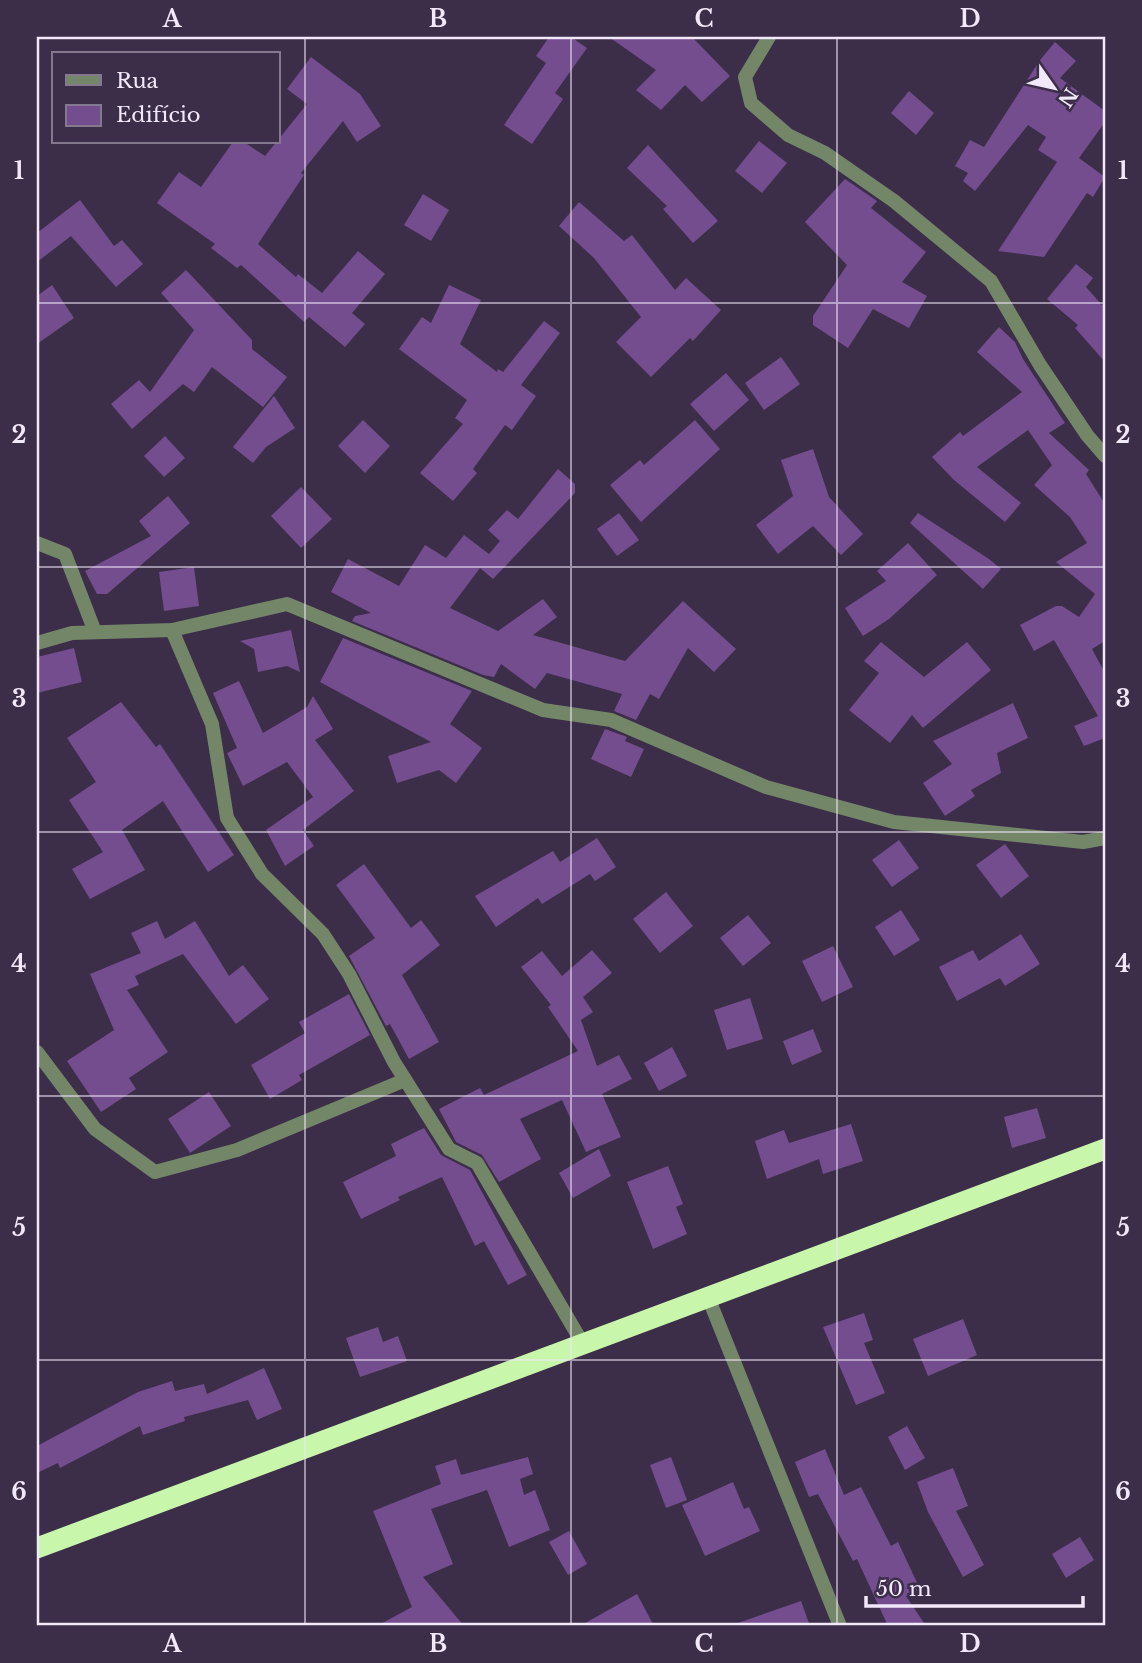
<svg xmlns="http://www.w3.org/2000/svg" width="1142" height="1663" font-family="'Libre Baskerville',serif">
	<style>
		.building { fill: #744d8f }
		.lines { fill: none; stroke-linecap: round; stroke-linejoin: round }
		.street { stroke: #738668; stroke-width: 14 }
		.highway { stroke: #c8f7ac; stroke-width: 21 }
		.grid { fill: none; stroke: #f1e8f9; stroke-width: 2; stroke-opacity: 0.55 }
		.neatline { fill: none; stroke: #f1e8f9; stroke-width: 2.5 }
		.grid-label { font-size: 23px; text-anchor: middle; font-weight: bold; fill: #f1e8f9 }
	</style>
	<rect width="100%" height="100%" fill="#3c2d48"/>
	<!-- building -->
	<g class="building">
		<polygon points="549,37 571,37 587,48 555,93 563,99 532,144 504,125 546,63 536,56"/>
		<polygon points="609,37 692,37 730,76 702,102 685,85 661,110 636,90 656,70"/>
		<polygon points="1055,42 1076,61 1060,78 1105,111 1105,122 1079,158 1105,177 1093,197 1087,193 1044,257 998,251 1057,162 1038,150 1046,137 1028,125 975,191 963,181 968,173 955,166 970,140 984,147 1040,60"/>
		<polygon points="311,57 360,94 381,126 357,142 343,121 301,173 304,175 258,244 296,277 298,274 322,293 358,251 385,274 352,313 365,324 345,347 309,317 304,322 241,265 237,268 211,248 215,244 157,203 179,172 201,187 233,142 244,142 265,156 307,104 287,89"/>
		<polygon points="909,91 934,113 916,135 891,113"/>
		<polygon points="759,141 787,163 762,193 735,171"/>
		<polygon points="648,145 718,221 693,243 663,209 667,206 627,168"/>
		<polygon points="845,179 877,201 871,208 926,252 902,282 927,296 909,328 873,309 848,348 813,325 813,316 847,265 805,222"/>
		<polygon points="423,194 449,210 431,241 404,225"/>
		<polygon points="80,200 114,246 122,240 143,264 116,287 71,236 37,262 37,233"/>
		<polygon points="579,202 624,241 632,235 675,290 686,278 721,310 693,341 690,338 651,377 616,342 641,317 594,258 559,226"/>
		<polygon points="1076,264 1093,278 1086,287 1102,305 1105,301 1105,362 1075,328 1078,325 1047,299"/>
		<polygon points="186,270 252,340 252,349 287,377 263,407 212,367 194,392 183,384 132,429 111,404 139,380 150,392 194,330 161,293"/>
		<polygon points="52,285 74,318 37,344 37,296"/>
		<polygon points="449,285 481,300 460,344 497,372 498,369 503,372 544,321 560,333 521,385 536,396 512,430 505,425 473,469 477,473 453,501 420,473 463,424 455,418 467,400 399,349 422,317 431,323"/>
		<polygon points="999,327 1015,342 1023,359 1065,423 1049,433 1089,470 1086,474 1105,504 1105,641 1092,649 1105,673 1105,738 1084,746 1074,726 1098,716 1054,640 1034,651 1020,625 1056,606 1062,606 1079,617 1095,594 1056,562 1087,543 1070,517 1034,485 1052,465 1028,430 977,467 1021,503 1005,522 954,480 932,457 960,432 963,436 1022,392 977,352"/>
		<polygon points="781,357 800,384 764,410 745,383"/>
		<polygon points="726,373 749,400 714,431 690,404"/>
		<polygon points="274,396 295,428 266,447 253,463 233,447"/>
		<polygon points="363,420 390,446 365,473 338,446"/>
		<polygon points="695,420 720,449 641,522 610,485 640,460 644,465"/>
		<polygon points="165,436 185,458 164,477 144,456"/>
		<polygon points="813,449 829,497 863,534 841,555 813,526 778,554 756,525 793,496 781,460"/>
		<polygon points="558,469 575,484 575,493 493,579 480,568 450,608 498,631 543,599 557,617 533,635 625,661 683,601 736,649 714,672 688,648 659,699 650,694 636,720 614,711 622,694 547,673 535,689 501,664 494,677 483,675 352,621 355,616 371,613 331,592 348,559 399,586 425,545 446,558 464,535 489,554 500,541 488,530 507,510 518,519"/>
		<polygon points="301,487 332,519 301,548 271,516"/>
		<polygon points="168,496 190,523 107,594 97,594 85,571 151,536 139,521"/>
		<polygon points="619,513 639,540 617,556 597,529"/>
		<polygon points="918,513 989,559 1001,569 983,589 910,523"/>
		<polygon points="908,543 937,575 889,619 863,636 845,608 886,581 877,571"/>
		<polygon points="194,567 199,606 164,611 159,572"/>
		<polygon points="291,630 300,672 287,666 258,672 254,649 240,641"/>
		<polygon points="343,638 472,691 450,724 482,748 456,783 439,770 397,783 388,756 431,742 320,682"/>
		<polygon points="881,642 924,677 967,642 991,670 923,728 912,715 890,743 849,710 879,673 864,661"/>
		<polygon points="74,648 82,682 37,693 37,657"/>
		<polygon points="239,681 263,733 307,707 313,696 333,729 315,740 354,791 303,830 314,846 285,866 266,830 313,797 287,762 243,786 227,753 237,748 213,693"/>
		<polygon points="121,702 156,747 160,744 234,855 208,872 163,801 122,830 145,870 90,899 72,869 103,852 69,800 96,782 67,738"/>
		<polygon points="1013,703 1028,738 997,753 1001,773 971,790 975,796 945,816 923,783 952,764 933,741"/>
		<polygon points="605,729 627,737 625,741 644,749 631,777 591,759"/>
		<polygon points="597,838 616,867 595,881 590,874 542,904 538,898 496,927 475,896 553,851 560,862"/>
		<polygon points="899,840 919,868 892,887 872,860"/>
		<polygon points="1005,844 1029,876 1001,898 976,865"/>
		<polygon points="364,864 411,928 421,920 440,945 402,975 439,1042 409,1059 390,1024 386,1026 349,956 375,938 336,885"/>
		<polygon points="666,892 693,926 660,953 633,919"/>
		<polygon points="901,910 920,940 894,956 875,927"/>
		<polygon points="748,915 771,943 743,966 720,938"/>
		<polygon points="157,921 165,939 195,921 229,976 243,965 269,999 236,1024 183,954 135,976 139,985 127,990 168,1052 129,1078 136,1089 101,1112 67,1061 114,1030 90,974 141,953 131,933"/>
		<polygon points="1021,934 1040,964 1005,986 1000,978 957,1001 939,967 973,950 979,961"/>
		<polygon points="833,946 853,987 822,1002 802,961"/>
		<polygon points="592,950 612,973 583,997 593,1012 581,1020 597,1066 619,1055 632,1079 602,1094 621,1137 586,1152 562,1100 520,1119 541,1159 499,1182 482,1155 456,1142 439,1109 480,1088 484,1095 578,1051 548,1007 551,1005 521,967 542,951 562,976"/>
		<polygon points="349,994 370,1035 299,1075 302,1080 270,1099 251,1065 305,1033 299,1022"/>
		<polygon points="750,998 763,1039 727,1050 714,1010"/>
		<polygon points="813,1029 822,1052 792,1065 783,1041"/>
		<polygon points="672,1047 687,1076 659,1091 644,1063"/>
		<polygon points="209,1092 231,1126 190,1153 168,1119"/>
		<polygon points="1037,1108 1046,1138 1012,1148 1004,1117"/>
		<polygon points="851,1124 863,1161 823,1174 819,1159 767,1179 755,1141 784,1130 789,1143"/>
		<polygon points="424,1128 441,1155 470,1170 527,1275 508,1285 484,1241 475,1246 442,1177 398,1197 400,1200 361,1219 343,1182 396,1156 391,1144"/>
		<polygon points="599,1149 611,1176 573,1198 559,1173"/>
		<polygon points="668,1166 683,1204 676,1207 687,1234 653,1249 627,1182"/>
		<polygon points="864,1313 873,1340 864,1343 885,1393 856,1405 823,1327"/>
		<polygon points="963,1319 977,1355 928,1376 913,1339"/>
		<polygon points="378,1327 383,1342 398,1336 407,1361 360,1377 346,1338"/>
		<polygon points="264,1368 282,1409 257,1420 248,1400 184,1417 185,1421 143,1435 140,1426 60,1468 58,1463 37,1473 37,1446 138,1392 172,1381 175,1391 204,1384 207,1394"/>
		<polygon points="907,1426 925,1458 905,1470 888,1437"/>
		<polygon points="825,1449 844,1495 861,1487 891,1546 898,1542 920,1589 906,1596 926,1626 888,1626 857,1559 853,1561 818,1494 809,1497 795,1462"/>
		<polygon points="528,1457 533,1474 520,1479 524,1495 535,1490 550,1530 509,1547 487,1490 431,1509 453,1564 423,1577 464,1626 377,1626 412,1607 373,1511 441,1484 435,1466 456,1459 461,1475"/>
		<polygon points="671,1457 687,1500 666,1508 650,1465"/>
		<polygon points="953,1468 968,1506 956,1511 984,1565 963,1577 928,1512 917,1482"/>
		<polygon points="733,1482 744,1509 749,1507 760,1531 705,1556 682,1505"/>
		<polygon points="569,1531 587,1564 568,1575 549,1542"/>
		<polygon points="1080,1537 1094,1560 1066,1578 1052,1554"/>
		<polygon points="637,1594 654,1626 580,1626"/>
		<polygon points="801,1601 810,1626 738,1626 738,1623"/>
	</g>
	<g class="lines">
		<!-- street -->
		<g class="street">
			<polyline points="769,37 745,77 751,103 788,135 825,153 894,201 991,281 1040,365 1087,435 1105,456"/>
			<polyline points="37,543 65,554 95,632"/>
			<polyline points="172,630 212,724 227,818 262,874 323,934 349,974 394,1062 449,1149 477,1163 583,1344"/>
			<polyline points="37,643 72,633 172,630 287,604 543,710 611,720 766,787 894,822 1083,842 1105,838"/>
			<polyline points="37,1052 95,1129 155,1172 237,1150 405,1080"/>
			<polyline points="708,1297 840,1626"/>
		</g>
		<!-- highway -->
		<polyline class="highway" points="37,1548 1105,1149"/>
	</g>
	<!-- grid -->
	<path class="grid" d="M305 37V1626M571 37V1626M837 37V1626M37 303H1105M37 567H1105M37 832H1105M37 1096H1105M37 1360H1105"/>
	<!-- border -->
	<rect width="1142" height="1663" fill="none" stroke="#3c2d48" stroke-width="77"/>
	<!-- legend -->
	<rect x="52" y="52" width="228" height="91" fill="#3c2d48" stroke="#84788f" stroke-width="2"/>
	<rect x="66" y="75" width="35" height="10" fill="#738668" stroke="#84788f" stroke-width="2"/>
	<text x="116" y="88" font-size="21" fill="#f1e8f9">Rua</text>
	<rect x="66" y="105" width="35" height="21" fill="#744d8f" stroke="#84788f" stroke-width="2"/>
	<text x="116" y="122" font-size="21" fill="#f1e8f9">Edifício</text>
	<!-- north arrow -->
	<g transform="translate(1054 88) rotate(124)" stroke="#3c2d48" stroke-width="5" paint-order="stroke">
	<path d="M0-5L12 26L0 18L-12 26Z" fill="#f1e8f9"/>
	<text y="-10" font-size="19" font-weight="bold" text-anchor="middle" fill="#f1e8f9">N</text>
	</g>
	<!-- scale -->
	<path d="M866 1596v10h217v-10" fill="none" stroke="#f1e8f9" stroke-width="3.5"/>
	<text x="876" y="1596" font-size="21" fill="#f1e8f9" stroke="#3c2d48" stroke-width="5" paint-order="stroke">50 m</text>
	<rect x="38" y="38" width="1066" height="1586" class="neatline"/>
	<g class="grid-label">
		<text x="172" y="27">A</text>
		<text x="438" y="27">B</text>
		<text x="704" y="27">C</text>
		<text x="970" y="27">D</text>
		<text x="19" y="179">1</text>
		<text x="1123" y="179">1</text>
		<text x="19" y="443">2</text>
		<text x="1123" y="443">2</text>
		<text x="19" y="707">3</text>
		<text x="1123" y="707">3</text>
		<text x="19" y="972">4</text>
		<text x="1123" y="972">4</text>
		<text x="19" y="1236">5</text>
		<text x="1123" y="1236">5</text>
		<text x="19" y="1500">6</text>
		<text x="1123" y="1500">6</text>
		<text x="172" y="1652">A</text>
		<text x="438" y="1652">B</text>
		<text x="704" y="1652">C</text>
		<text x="970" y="1652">D</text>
	</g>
</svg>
